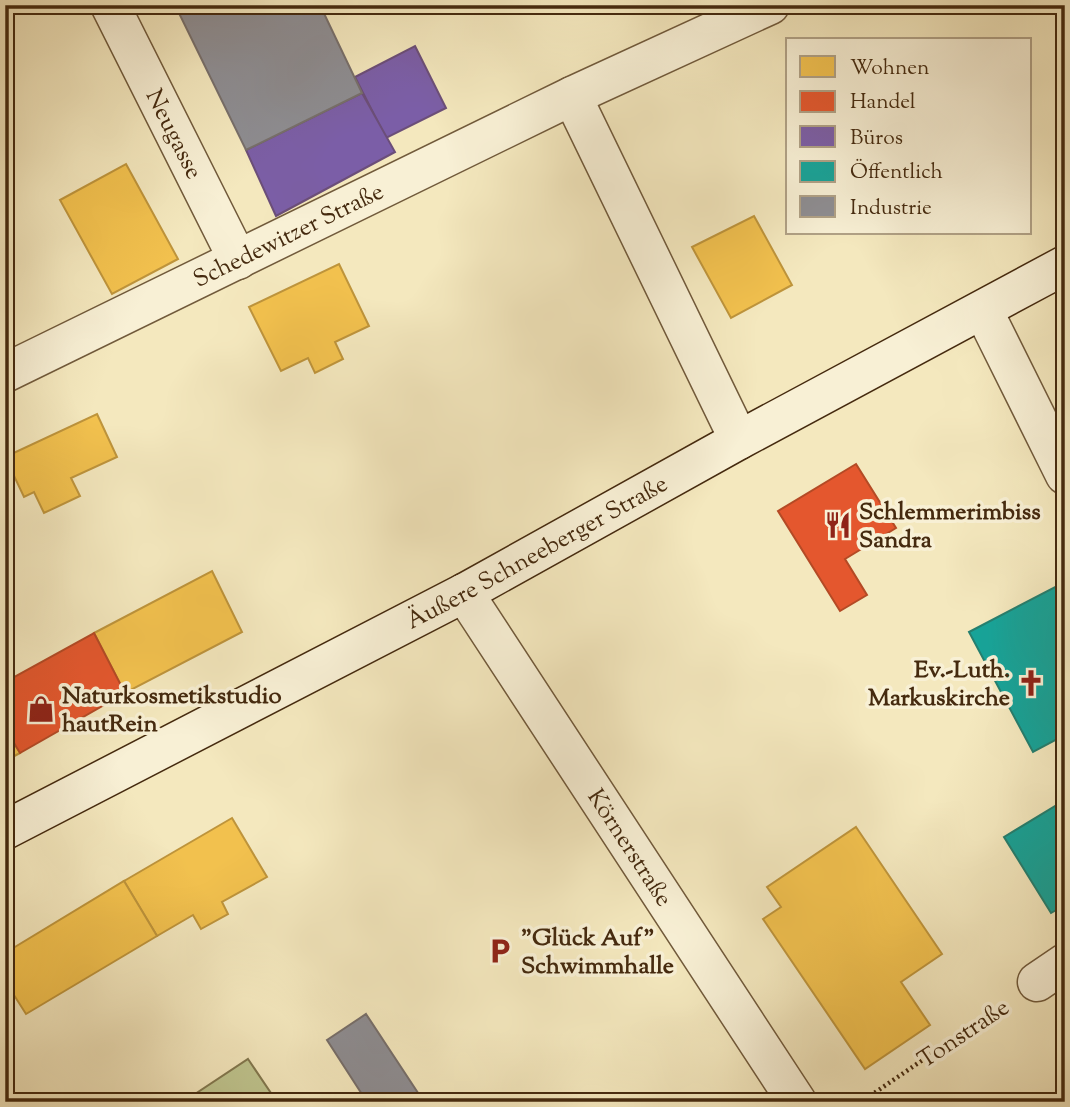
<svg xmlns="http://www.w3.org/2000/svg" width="1070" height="1107" font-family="'Sorts Mill Goudy',serif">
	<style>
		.green { fill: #bfc58f; stroke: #82784f; stroke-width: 2 }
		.homes { fill: #f2c14e; stroke: #be943b; stroke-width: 2 }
		.shops { fill: #e4572e; stroke: #b44a25; stroke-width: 2 }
		.offices { fill: #7b5ea7; stroke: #6b4e79; stroke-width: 2 }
		.public { fill: #17a398; stroke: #257f6f; stroke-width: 2 }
		.industry { fill: #8d8d92; stroke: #776f6b; stroke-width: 2 }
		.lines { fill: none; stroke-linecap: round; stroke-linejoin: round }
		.street-casing { stroke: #715a3b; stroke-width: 41 }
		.secondary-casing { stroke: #452a0f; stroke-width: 41 }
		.path { stroke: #452a0f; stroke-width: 4.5; stroke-dasharray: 2 3.5; stroke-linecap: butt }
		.street { stroke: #f8f0d5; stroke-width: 38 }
		.secondary { stroke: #f8f0d5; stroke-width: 38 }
		.labels { text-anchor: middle; stroke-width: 7; stroke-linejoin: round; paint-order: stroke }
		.street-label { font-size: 24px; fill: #452a0f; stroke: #f8f0d5 }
		.poi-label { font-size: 24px; font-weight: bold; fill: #452a0f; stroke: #f8f0d5; text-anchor: start }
	</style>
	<rect width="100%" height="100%" fill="#f4e8be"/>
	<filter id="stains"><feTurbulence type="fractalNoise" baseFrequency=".00286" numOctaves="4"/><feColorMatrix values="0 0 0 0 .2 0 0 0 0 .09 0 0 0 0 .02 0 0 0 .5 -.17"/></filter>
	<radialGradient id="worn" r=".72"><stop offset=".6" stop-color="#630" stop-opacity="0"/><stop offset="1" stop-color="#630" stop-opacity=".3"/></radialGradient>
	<!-- green -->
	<polygon class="green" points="248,1059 277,1102 183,1102"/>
	<!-- homes -->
	<g class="homes">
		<polygon points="126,164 178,259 112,294 60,200"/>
		<polygon points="754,216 792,285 731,318 692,247"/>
		<polygon points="339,264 369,326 335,342 343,359 315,373 308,358 281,371 249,307"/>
		<polygon points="97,414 117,457 71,478 80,496 44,513 34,492 24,497 5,457"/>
		<polygon points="212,571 242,632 125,693 94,633"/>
		<polygon points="5,728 20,753 5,761"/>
		<polygon points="232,818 267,877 222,902 228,914 201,929 193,915 157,936 124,881"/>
		<polygon points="856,827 942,954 901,982 930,1025 865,1069 763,919 781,907 767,887"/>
		<polygon points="124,881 157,936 26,1014 5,981 5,953"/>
	</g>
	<!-- shops -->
	<g class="shops">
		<polygon points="856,464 896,528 845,559 867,595 840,611 778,511"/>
		<polygon points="94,633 125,693 20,753 5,728 5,682"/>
	</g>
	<!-- offices -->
	<g class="offices">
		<polygon points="415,46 446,108 386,138 355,77"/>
		<polygon points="362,93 395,152 276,216 246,150"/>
	</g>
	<!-- public -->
	<g class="public">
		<polygon points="1057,586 1065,601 1065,735 1033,752 969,632"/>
		<polygon points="1065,800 1065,905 1051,913 1004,837"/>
	</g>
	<!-- industry -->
	<g class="industry">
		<polygon points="175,5 320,5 362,93 246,150"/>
		<polygon points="366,1014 424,1102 367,1102 327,1040"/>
	</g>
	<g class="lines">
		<defs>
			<g id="street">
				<path id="s1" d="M110 5 238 260"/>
				<polyline points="572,96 739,440"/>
				<polyline points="983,310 1065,475"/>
				<path id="s2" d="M5 373 572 96 770 5"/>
				<path id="s3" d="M464 593 797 1102"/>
				<polyline points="1037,982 1065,963"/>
			</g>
			<g id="secondary">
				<path id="s4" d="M5 830 464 593 739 440 1065 265"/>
			</g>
		</defs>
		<!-- street casing -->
		<use href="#street" class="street-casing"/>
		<!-- secondary casing -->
		<use href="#secondary" class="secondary-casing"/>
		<!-- path -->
		<polyline class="path" points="861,1102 1002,1006"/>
		<!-- street -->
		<use href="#street" class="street"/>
		<!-- secondary -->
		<use href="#secondary" class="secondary"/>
	</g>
	<!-- icons -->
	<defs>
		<symbol id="restaurant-bare" viewBox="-9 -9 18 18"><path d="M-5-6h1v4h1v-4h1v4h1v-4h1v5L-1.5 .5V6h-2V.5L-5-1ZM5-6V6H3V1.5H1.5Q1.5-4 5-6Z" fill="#8f2418" stroke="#f8f0d5" stroke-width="2.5" paint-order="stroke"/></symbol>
		<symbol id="church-bare" viewBox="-9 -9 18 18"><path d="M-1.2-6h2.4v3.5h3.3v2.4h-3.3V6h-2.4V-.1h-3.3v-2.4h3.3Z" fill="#8f2418" stroke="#f8f0d5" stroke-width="2.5" paint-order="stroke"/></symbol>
		<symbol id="shop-bare" viewBox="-9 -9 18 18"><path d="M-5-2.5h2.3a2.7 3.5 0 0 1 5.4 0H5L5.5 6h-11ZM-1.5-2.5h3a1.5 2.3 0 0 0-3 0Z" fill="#8f2418" stroke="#f8f0d5" stroke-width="2.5" paint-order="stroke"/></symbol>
		<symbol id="parking-bare" viewBox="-9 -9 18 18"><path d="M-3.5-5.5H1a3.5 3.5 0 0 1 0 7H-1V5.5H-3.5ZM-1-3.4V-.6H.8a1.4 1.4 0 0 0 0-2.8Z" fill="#8f2418" stroke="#f8f0d5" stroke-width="2.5" paint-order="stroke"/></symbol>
	</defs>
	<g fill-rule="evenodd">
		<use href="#restaurant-bare" x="819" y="506" width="38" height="38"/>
		<use href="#church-bare" x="1012" y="664" width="38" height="38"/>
		<use href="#shop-bare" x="22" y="690" width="38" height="38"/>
		<use href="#parking-bare" x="481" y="932" width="38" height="38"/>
	</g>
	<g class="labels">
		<!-- street labels -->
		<g class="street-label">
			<text dy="8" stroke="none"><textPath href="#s1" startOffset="144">Neugasse</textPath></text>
			<text dy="8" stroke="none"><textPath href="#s2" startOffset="315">Schedewitzer Straße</textPath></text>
			<text dy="8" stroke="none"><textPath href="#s4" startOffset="600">Äußere Schneeberger Straße</textPath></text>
			<text dy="8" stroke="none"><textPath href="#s3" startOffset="304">Körnerstraße</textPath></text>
			<text transform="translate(963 1033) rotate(-34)" y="8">Tonstraße</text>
		</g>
		<!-- poi labels -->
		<g class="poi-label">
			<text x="859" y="519">Schlemmerimbiss<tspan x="859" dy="28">Sandra</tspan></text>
			<text x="1010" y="677" text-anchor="end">Ev.-Luth.<tspan x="1010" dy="28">Markuskirche</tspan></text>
			<text x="62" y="703">Naturkosmetikstudio<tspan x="62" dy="28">hautRein</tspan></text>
			<text x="521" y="945">"Glück Auf"<tspan x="521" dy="28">Schwimmhalle</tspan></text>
		</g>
	</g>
	<!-- margin -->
	<rect width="1070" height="1107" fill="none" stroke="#f4e8be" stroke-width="28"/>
	<rect x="7" y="7" width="1056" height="1093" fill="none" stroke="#452a0f" stroke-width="3.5"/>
	<rect x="14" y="14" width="1042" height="1079" fill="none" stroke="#452a0f" stroke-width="2"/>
	<!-- legend -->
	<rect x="786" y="38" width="245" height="196" fill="#f8f0d5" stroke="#b0a186" stroke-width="2"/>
	<rect x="800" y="56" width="35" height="21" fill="#f2c14e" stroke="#b0a186" stroke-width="2"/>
	<text x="850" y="74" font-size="21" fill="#452a0f">Wohnen</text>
	<rect x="800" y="91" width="35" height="21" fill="#e4572e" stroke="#b0a186" stroke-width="2"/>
	<text x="850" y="108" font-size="21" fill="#452a0f">Handel</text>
	<rect x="800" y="126" width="35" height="21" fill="#7b5ea7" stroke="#b0a186" stroke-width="2"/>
	<text x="850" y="144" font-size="21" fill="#452a0f">Büros</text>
	<rect x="800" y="161" width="35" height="21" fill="#17a398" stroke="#b0a186" stroke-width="2"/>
	<text x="850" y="178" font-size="21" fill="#452a0f">Öffentlich</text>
	<rect x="800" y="196" width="35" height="21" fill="#8d8d92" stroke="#b0a186" stroke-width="2"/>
	<text x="850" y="214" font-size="21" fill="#452a0f">Industrie</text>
	<rect width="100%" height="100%" filter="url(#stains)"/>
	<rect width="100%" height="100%" fill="url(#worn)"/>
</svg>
